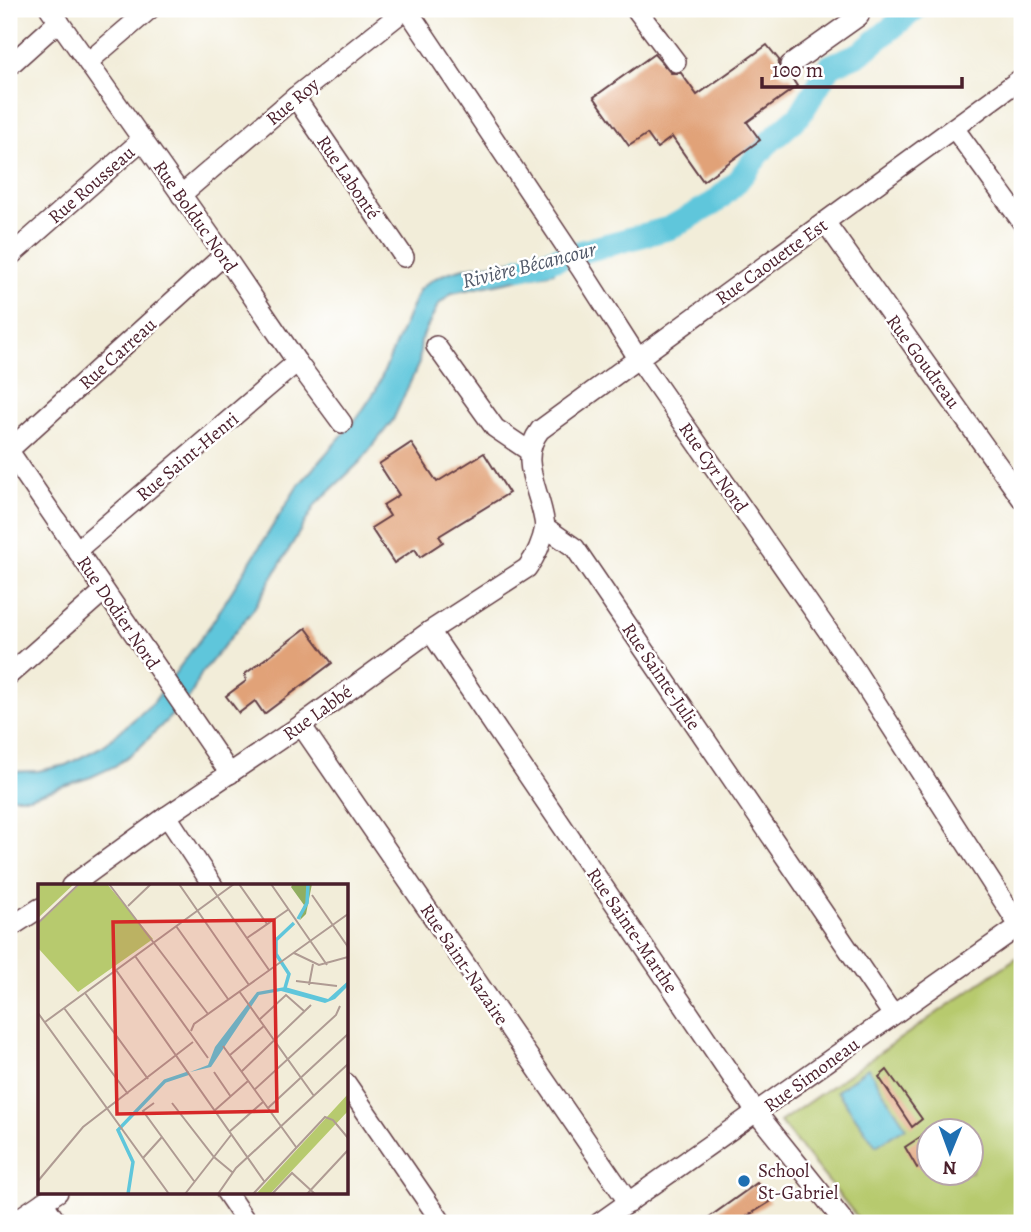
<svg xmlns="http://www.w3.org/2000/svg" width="1031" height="1232" font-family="Alegreya,serif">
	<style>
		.green { fill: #b7ca6e; stroke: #80744c; stroke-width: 2; fill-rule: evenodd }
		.water { fill: #5fc6db; stroke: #547283; stroke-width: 2 }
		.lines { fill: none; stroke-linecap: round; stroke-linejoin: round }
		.river { stroke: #5fc6db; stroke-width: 24 }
		.building { fill: #e1a278 }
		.minor-casing { stroke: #633e45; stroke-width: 22 }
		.minor { stroke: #fff; stroke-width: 19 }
		.poi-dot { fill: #1f6fb2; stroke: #fff; stroke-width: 2.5 }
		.labels { text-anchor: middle; stroke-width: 5; stroke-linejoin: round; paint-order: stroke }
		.street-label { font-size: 19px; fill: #4a1f2b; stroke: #fff }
		.poi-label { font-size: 19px; fill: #4a1f2b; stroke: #fff; text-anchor: start }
		.water-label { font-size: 21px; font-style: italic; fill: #515969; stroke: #fff }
		.inset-river { fill: none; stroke: #5fc6db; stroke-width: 3.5 }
		.inset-road { fill: none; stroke: #af9b93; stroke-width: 2 }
		.view { fill: #d62828; fill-opacity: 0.15; stroke: #d62828; stroke-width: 3.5 }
		.inset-edge { fill: none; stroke: #4a1f2b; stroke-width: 3.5 }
	</style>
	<rect width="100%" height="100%" fill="#fff"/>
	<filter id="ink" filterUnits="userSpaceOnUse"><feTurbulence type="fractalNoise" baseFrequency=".0143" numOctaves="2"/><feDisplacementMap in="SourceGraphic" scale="14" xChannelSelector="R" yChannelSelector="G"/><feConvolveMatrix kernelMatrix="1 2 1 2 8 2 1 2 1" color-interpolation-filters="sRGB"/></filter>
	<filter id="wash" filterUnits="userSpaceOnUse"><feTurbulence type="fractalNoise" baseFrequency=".00686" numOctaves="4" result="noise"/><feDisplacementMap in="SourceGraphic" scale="28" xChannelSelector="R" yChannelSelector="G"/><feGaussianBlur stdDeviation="1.57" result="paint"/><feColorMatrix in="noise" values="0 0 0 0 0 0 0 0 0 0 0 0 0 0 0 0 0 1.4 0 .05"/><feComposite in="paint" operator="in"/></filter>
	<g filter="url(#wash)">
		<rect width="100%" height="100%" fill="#f2edd9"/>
		<!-- green -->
		<path class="green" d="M1022 954V1223H862L780 1122ZM930 1130H972V1172H930Z"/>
		<!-- water -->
		<g class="water">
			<path d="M553 258 554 272 452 293 438 305 421 340 419 363 393 420 361 461 316 504 253 610 201 674 190 697 139 748 115 766 91 777 29 797H9V772L38 771 66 765 103 746 153 703 212 623 297 487 358 417 376 390 419 290C447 261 514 262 553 258Z"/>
			<polygon points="868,1068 906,1127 876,1146 837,1091"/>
		</g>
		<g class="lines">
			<!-- river -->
			<polyline class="river" points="521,268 670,228 714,203 735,184 766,145 800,115 830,66 861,53 915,9"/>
		</g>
		<g id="blocks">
			<!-- building -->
			<g class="building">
				<polygon points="767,45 779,60 778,67 780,73 786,76 791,77 797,86 747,122 760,140 703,181 672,137 657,148 647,134 629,146 594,97 654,54 671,73 681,73 697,95"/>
				<polygon points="411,443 437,482 484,453 509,493 439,536 443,542 420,557 415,549 394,563 371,528 390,516 383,505 399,495 379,464"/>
				<polygon points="306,628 332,663 264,714 255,701 239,713 226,696 246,681 245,674"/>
				<polygon points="887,1070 922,1119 912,1127 879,1077"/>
				<polygon points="925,1134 929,1140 929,1161 917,1168 905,1147"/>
				<polygon points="757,1183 770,1202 736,1223 701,1223"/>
			</g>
		</g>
	</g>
	<g filter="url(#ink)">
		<use href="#blocks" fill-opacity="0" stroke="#633e45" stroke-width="2"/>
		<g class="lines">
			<defs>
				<g id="minor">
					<polyline points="50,9 224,255 297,362 342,423"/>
					<polyline points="407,9 581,269 638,358 853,667 1022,930"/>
					<polyline points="636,9 676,62"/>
					<polyline points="88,62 150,9"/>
					<polyline points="790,65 859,16 854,9"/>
					<polyline points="9,66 59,21"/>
					<polyline points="295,97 404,257"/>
					<polyline points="954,128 1022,222"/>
					<polyline points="181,195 295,97 406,9"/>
					<polyline points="825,222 1022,499"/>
					<polyline points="9,257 143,139"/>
					<polyline points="436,346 495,428 529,451"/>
					<polyline points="9,450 224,255"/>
					<polyline points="9,451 230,774"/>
					<polyline points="77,550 297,362"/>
					<polyline points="430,631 756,1112 845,1223"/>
					<polyline points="9,675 104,591"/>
					<polyline points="301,725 629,1203"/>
					<polyline points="167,816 213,886"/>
					<path d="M71 886 167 816 301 725 430 631 527 568C537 555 542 543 545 527"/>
					<polyline points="9,928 40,908"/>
					<path d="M893 1015 575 548 545 527C542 492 516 461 540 430L1022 78"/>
					<polyline points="346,1083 442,1223"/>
					<polyline points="226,1192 247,1223"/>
					<polyline points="43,1202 57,1223"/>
					<polyline points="12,1223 58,1192"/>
					<polyline points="599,1223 1022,924"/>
				</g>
			</defs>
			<!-- minor casing -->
			<use href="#minor" class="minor-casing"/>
			<!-- minor -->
			<use href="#minor" class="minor"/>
		</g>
	</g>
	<!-- markers -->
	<circle class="poi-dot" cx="744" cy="1181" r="7"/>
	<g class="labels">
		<!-- street labels -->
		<g class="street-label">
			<text transform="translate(292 101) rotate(-40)" y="7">Rue Roy</text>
			<text transform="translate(349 177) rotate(56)" y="7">Rue Labonté</text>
			<text transform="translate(91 184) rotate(-41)" y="7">Rue Rousseau</text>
			<text transform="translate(196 216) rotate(55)" y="7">Rue Bolduc Nord</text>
			<text transform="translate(771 261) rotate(-36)" y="7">Rue Caouette Est</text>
			<text transform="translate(117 353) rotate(-42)" y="7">Rue Carreau</text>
			<text transform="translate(924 361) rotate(54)" y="7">Rue Goudreau</text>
			<text transform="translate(187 456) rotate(-40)" y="7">Rue Saint-Henri</text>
			<text transform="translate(714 467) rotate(55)" y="7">Rue Cyr Nord</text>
			<text transform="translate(119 612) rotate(56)" y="7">Rue Dodier Nord</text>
			<text transform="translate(662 676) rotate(56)" y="7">Rue Sainte-Julie</text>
			<text transform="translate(317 712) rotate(-36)" y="7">Rue Labbé</text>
			<text transform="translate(633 930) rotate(56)" y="7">Rue Sainte-Marthe</text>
			<text transform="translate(465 964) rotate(56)" y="7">Rue Saint-Nazaire</text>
			<text transform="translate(811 1074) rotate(-36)" y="7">Rue Simoneau</text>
		</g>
		<!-- poi labels -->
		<g class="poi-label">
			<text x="758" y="1177">School<tspan x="758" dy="22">St-Gabriel</tspan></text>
		</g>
		<!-- water labels -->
		<g class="water-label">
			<text transform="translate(529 265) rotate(-14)" y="7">Rivière Bécancour</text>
		</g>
	</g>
	<!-- overview -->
	<g transform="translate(38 884)">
		<rect width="310" height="310" fill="#f2edd9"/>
		<path d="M0 0H36L0 34ZM42 0H69L115 55 40 108 0 64V40ZM310 210V227L232 310H218Z" fill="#b7ca6e"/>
		<path d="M255 0H274L268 30 262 36 266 21 253 3Z" fill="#91ae61"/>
		<path d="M310 97V102L297 115 287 119 243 107 221 111 173 183 152 188 170 181 177 163 219 108 247 103 290 115Z" fill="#5fc6db"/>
		<path class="inset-river" d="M260 35 269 19 270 0M247 104 251 90 238 70V56L256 39M90 310 95 278 80 246 127 197 151 189"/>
		<path class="inset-road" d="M71 0 170 130M141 0 211 101M171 0 231 86M201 0 229 40M233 0 289 81M274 11 310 63M90 22 113 0M0 39 41 0M138 42 190 115M209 54 251 25M256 69 281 81 310 73M97 72 170 174M78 86 226 297M258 97 299 102M271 101 275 80M201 107 276 212M47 109 110 195M26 124 90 210M0 129 131 310M221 136 248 111 266 127M7 138 196 0M153 147 156 140 310 30M185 162 258 263M192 171 226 142M176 188 193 213M203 188 273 121M216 206 298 131 302 122M116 219 105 227 156 297M134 219 176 273 194 288M230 224 310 150M176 227 210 197M191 248 225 218M105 274 124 253M0 297 45 243 155 158M147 310 193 251M180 310 198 284 310 180M215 310 287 233 295 236 310 254M234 310 254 289 277 310M269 310 310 266"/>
		<path class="view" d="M236 36 239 227 79 230 75 38Z"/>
		<rect width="310" height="310" class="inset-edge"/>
	</g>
	<!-- margin -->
	<rect width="1031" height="1232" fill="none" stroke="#fff" stroke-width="35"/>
	<!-- north arrow -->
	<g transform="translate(950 1152) rotate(181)"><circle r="33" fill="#ffffff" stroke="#b7a5aa" stroke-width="2"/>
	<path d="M0-5L12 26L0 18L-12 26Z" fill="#1f6fb2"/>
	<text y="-10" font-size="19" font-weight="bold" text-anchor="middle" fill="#4a1f2b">N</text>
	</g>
	<!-- scale -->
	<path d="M762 77v10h200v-10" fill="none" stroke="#4a1f2b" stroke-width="3.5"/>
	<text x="772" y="77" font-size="21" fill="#4a1f2b" stroke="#ffffff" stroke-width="5" paint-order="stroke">100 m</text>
</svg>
